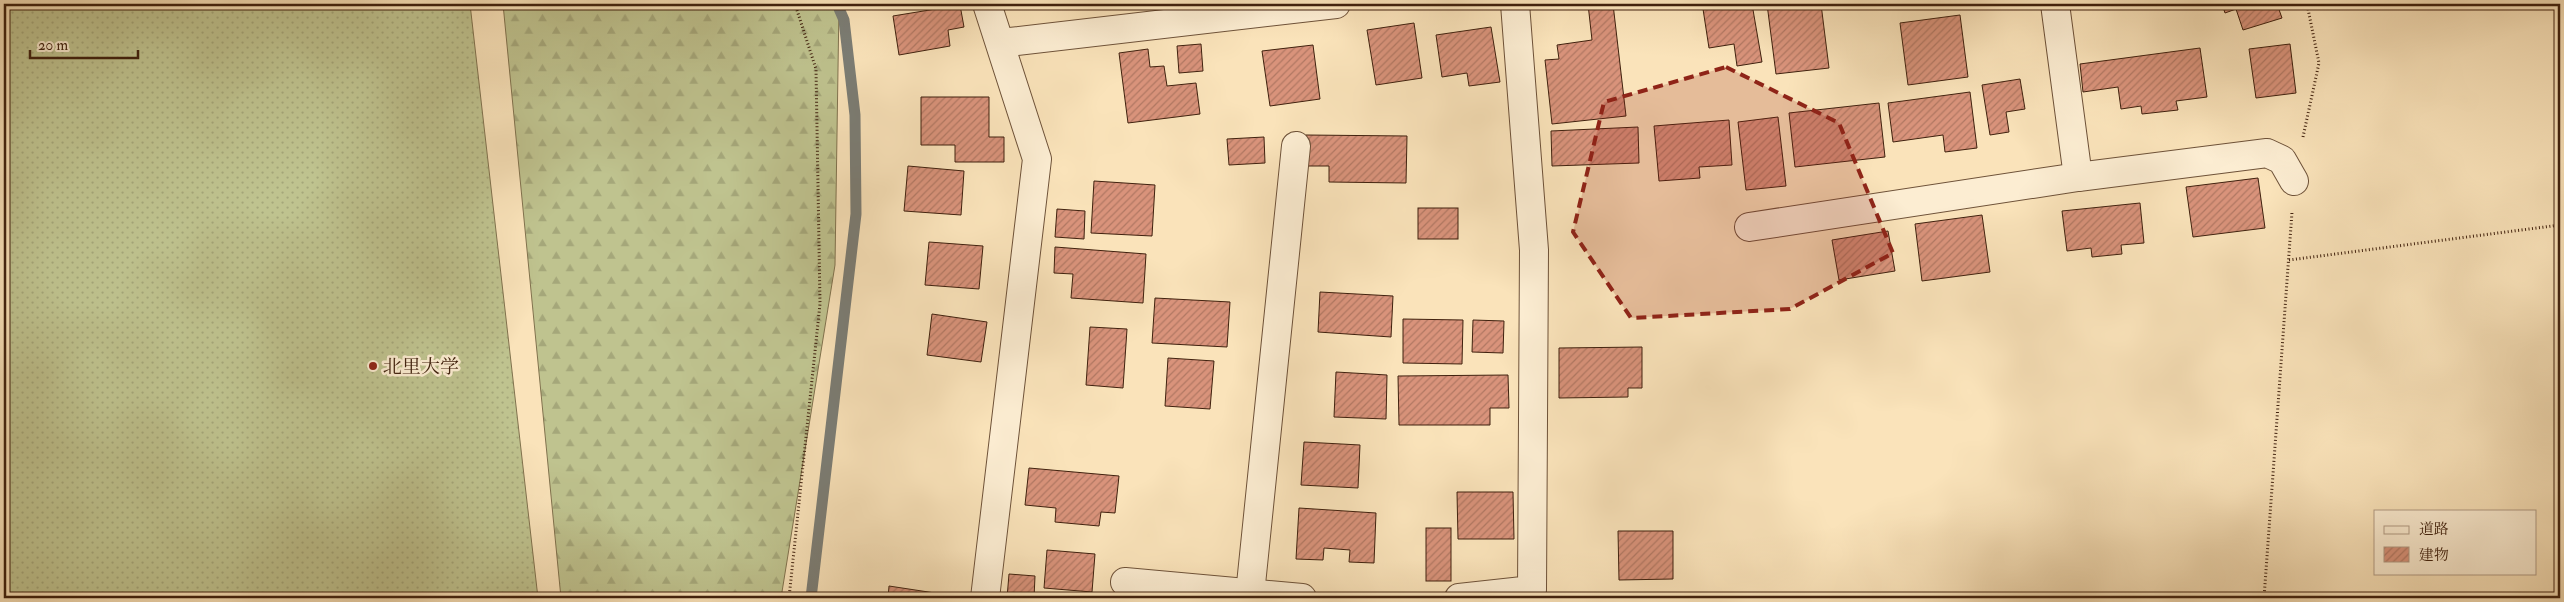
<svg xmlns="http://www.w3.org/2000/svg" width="2564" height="602" font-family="'IM FELL Double Pica','Noto Serif JP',serif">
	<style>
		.grass { fill: url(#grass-dots); stroke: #80724e }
		.forest { fill: url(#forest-firs); stroke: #80724e }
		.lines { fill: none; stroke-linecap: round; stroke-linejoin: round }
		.stream { stroke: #7b7d75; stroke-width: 11 }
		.building { fill: url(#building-hatch); stroke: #40210e }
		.minor-casing { stroke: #6e5239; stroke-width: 30 }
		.path { stroke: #40210e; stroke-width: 3; stroke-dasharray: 1 2.5; stroke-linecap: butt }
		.minor { stroke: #fcedd2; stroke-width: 28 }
		.marked { fill: #8f2418; fill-opacity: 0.2; stroke: #8f2418; stroke-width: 4; stroke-dasharray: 10 6; stroke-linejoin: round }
		.poi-dot { fill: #8f2418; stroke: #fcedd2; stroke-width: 2 }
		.labels { text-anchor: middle; stroke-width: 5; stroke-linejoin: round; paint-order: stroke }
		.poi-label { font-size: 19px; fill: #40210e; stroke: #fcedd2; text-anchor: start }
	</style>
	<defs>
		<pattern id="grass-dots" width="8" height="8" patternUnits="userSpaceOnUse" patternTransform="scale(1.25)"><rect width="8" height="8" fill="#bfc38f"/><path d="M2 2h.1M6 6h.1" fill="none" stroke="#a5a77a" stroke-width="1.8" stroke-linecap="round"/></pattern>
		<pattern id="forest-firs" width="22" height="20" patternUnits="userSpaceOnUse" patternTransform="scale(1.25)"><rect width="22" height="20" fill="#bfc38f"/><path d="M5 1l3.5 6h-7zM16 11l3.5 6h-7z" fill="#a5a77a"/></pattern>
		<pattern id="building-hatch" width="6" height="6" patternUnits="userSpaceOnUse" patternTransform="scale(1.25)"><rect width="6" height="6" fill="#d9937b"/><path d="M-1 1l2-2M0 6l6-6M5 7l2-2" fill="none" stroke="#b17863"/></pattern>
	</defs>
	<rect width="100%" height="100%" fill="#fae3ba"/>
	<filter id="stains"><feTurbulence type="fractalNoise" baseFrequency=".004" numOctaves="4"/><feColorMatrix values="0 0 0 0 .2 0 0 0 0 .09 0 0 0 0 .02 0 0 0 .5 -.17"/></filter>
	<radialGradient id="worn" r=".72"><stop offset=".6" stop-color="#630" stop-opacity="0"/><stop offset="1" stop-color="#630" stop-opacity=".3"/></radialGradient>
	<!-- grass -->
	<polygon class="grass" points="4,4 470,4 538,598 4,598"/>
	<!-- forest -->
	<polygon class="forest" points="503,4 839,4 835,265 781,598 561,598"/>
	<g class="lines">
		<!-- stream -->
		<polyline class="stream" points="811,598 856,214 855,115 844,20 837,4"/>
	</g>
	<!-- building -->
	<g class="building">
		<polygon points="1071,4 1098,4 1099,6 1071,8"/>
		<polygon points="1588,4 1613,4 1626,116 1552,124 1545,60 1559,59 1557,45 1592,40"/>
		<polygon points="1739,4 1752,4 1762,62 1737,66 1734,44 1709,48 1703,9"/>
		<polygon points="1767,4 1821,4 1829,68 1776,74"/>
		<polygon points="2222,4 2277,4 2282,18 2243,30 2236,9 2225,13"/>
		<polygon points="960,5 964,27 948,30 950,46 899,55 893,16"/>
		<polygon points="1960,15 1968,77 1908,85 1900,23"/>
		<polygon points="1414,23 1422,78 1376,85 1367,30"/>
		<polygon points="1491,27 1500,82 1469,86 1467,73 1442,77 1436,35"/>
		<polygon points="1201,44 1203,71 1179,73 1177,46"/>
		<polygon points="2290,44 2296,93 2256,98 2249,49"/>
		<polygon points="1313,45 1320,99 1270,106 1262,51"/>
		<polygon points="2200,48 2207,97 2176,101 2178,110 2142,114 2141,106 2121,109 2118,87 2083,92 2080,64"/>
		<polygon points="1148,49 1150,67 1164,66 1167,86 1196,83 1200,114 1128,123 1119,53"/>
		<polygon points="2020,79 2025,109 2006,112 2009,132 1990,135 1982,85"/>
		<polygon points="1970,92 1977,148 1945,152 1943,135 1893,142 1888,103"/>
		<polygon points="921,97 989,97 989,137 1004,137 1004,162 955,162 955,145 921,145"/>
		<polygon points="1879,103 1885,157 1795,167 1789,113"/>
		<polygon points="1778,117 1786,186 1746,190 1738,122"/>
		<polygon points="1729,120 1732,165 1699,167 1700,178 1659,181 1654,126"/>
		<polygon points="1638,127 1639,163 1552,166 1551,131"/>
		<polygon points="1306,135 1407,136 1406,183 1329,182 1329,166 1306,166"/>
		<polygon points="1264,137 1265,163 1229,165 1227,139"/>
		<polygon points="908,166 964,171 961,215 904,211"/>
		<polygon points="2258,178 2265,228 2193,237 2186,187"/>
		<polygon points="1094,181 1155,185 1152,236 1091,233"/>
		<polygon points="2140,203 2144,243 2121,245 2122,254 2092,257 2091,248 2067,251 2062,211"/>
		<rect x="1418" y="208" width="40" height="31"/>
		<polygon points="1057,209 1085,211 1084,239 1055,237"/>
		<polygon points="1982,215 1990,272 1922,281 1915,224"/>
		<polygon points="1888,231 1895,271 1839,280 1832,240"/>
		<polygon points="929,242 983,246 979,289 925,285"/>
		<polygon points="1055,247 1146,254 1143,303 1071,298 1073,274 1054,273"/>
		<polygon points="1320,292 1393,296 1391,337 1318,332"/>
		<polygon points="1155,298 1230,302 1227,347 1152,343"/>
		<polygon points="932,314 987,322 981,362 927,355"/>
		<polygon points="1403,319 1463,320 1462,364 1403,363"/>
		<polygon points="1473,320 1504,321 1503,353 1472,352"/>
		<polygon points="1090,327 1127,329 1123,388 1086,385"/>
		<polygon points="1642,347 1642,388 1628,388 1628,397 1559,398 1559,348"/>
		<polygon points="1168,358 1214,361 1210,409 1165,406"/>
		<polygon points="1336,372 1387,375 1386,419 1334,417"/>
		<polygon points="1508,375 1509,408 1490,408 1490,425 1399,425 1398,376"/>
		<polygon points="1304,442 1360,445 1358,488 1301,485"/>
		<polygon points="1029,468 1119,476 1115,513 1101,512 1099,526 1055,522 1056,508 1025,505"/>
		<polygon points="1457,492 1513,492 1514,539 1458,539"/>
		<polygon points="1299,508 1376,513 1374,563 1349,562 1350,550 1324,548 1323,560 1296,559"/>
		<rect x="1426" y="528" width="25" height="53"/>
		<polygon points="1618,531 1673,531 1673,579 1619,580"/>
		<polygon points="1047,550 1095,554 1092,592 1044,588"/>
		<polygon points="1009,574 1035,576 1034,598 1007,598"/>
		<polygon points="889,586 935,593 934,598 888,598"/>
	</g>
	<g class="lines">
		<defs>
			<g id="minor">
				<polyline points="2055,4 2078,177"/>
				<polyline points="1001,43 1336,4"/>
				<polyline points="1749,227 2078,177 2267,153 2282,160 2294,181"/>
				<polyline points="1125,582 1302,598"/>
				<polyline points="1250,594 1296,146"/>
				<polyline points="985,598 1037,159 987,4"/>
				<polyline points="1459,598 1532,590 1534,250 1515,4"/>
			</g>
		</defs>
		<!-- minor casing -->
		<use href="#minor" class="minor-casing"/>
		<!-- path -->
		<g class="path">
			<polyline points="2303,137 2319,63 2307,4"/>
			<polyline points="2289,260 2560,225"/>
			<polyline points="789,598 820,304 816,69 795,4"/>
			<polyline points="2264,598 2292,212"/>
		</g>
		<!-- minor -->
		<use href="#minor" class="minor"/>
	</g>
	<!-- marked area -->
	<path class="marked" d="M1726 67 1839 123 1893 253 1790 309 1631 318 1573 232 1604 102Z"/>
	<!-- markers -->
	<circle class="poi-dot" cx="373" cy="366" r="5"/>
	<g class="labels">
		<!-- poi labels -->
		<g class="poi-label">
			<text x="383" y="373">北里大学</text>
		</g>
	</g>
	<!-- margin -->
	<rect width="2564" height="602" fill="none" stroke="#fae3ba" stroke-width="20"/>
	<rect x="5" y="5" width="2554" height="592" fill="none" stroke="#40210e" stroke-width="2.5"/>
	<rect x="10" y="10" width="2544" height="582" fill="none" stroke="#40210e"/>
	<!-- legend -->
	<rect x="2374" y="510" width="162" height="65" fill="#fcedd2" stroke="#b19b84"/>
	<rect x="2384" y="526" width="25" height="8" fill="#fcedd2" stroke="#b19b84"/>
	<text x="2419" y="534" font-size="15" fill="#40210e">道路</text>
	<rect x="2384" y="547" width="25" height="15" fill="url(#building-hatch)" stroke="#b19b84"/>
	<text x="2419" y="560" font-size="15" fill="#40210e">建物</text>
	<!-- scale -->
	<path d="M30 50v8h108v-8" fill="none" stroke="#40210e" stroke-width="2.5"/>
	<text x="38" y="50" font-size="15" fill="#40210e" stroke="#fcedd2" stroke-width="4" paint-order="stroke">20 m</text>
	<rect width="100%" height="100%" filter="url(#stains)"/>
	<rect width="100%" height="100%" fill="url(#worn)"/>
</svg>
